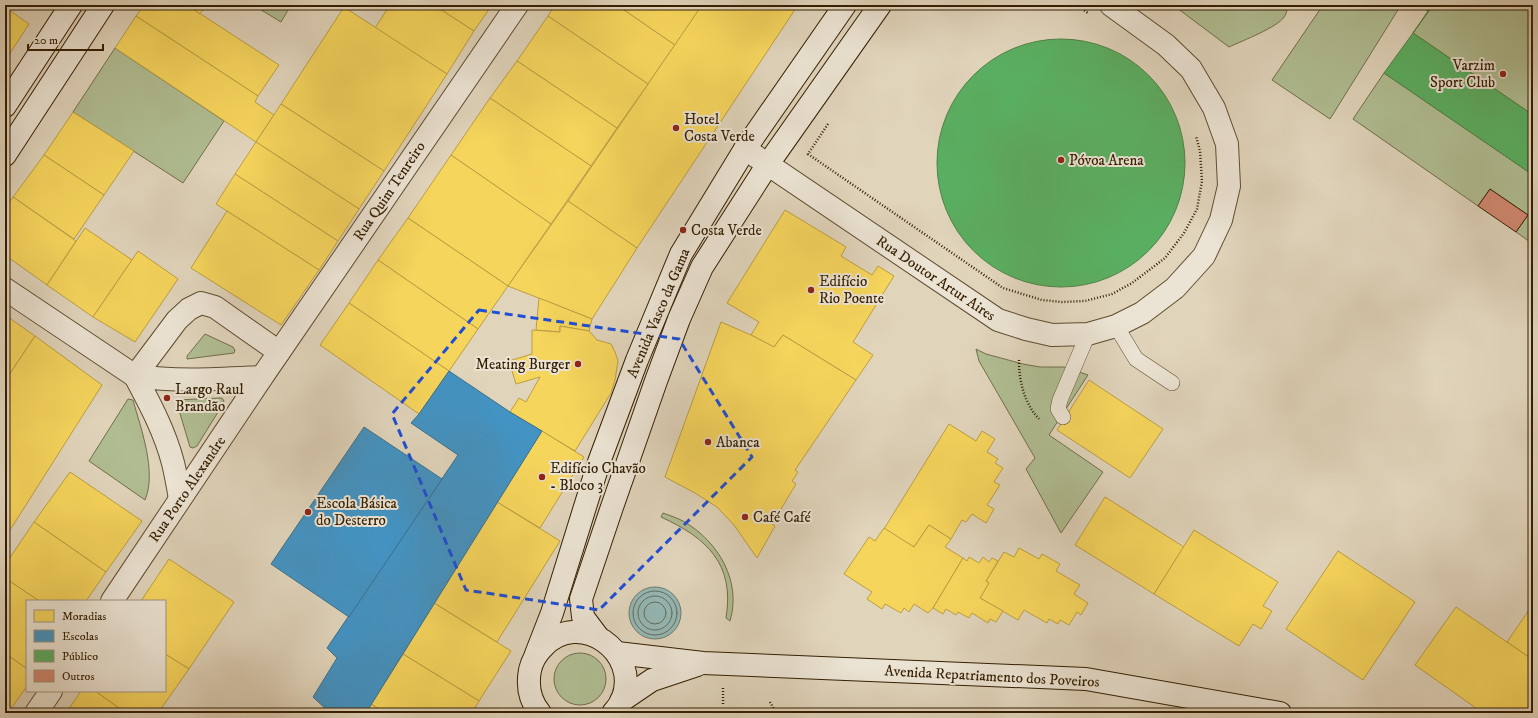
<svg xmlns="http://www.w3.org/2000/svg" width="1538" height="718" font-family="'IM FELL DW Pica',serif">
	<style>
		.green { fill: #b0bd92; stroke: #726e4a }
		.water { fill: #94b7b4; stroke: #6e7a6c }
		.homes { fill: #f6d55c; stroke: #bc9e41 }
		.schools { fill: #4393c3; stroke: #3e7089 }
		.public { fill: #5aae61; stroke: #4f8344 }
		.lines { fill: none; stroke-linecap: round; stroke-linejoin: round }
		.shore { stroke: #646a5a; stroke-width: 1 }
		.building { fill: #d28971; stroke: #341e01 }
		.lane-casing { stroke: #5f4c30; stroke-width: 16 }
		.street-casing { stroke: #5f4c30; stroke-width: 24 }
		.secondary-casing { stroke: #341e01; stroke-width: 24 }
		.path { stroke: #341e01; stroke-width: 2.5; stroke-dasharray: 1 2; stroke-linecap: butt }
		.lane { stroke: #ebe3d3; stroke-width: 15 }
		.street { stroke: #ebe3d3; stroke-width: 22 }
		.secondary { stroke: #ebe3d3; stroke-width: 22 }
		.marked { fill: none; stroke: #1d4ed8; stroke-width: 3; stroke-dasharray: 8 5; stroke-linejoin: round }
		.poi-dot { fill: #8f2418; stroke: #ebe3d3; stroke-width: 1.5 }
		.labels { text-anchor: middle; stroke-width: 4; stroke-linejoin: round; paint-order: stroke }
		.poi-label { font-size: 15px; fill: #341e01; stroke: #ebe3d3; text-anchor: start }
		.street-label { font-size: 15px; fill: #341e01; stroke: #ebe3d3 }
	</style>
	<rect width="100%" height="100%" fill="#e0d4bb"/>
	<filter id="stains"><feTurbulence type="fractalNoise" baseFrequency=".005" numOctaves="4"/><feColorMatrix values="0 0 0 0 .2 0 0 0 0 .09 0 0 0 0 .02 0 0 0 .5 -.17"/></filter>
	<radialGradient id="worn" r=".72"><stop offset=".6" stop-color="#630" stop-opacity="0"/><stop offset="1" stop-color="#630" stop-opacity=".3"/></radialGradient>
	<!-- green -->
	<g class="green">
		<polygon points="253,5 291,5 281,22"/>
		<path d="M1173 5H1288C1287 9 1287 13 1284 17 1278 27 1242 41 1229 47Z"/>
		<polygon points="1323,5 1401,5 1330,119 1272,80"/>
		<polygon points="1433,5 1533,5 1533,115 1413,33"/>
		<polygon points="115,48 224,121 183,183 73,112"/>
		<polygon points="1384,73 1533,175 1533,244 1516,232 1528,215 1490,189 1478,206 1353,119"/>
		<polygon points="205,334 233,347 235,350 234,353 187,359 187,356"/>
		<polygon points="976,349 986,354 1023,364 1040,367 1064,367 1088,375 1049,435 1103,472 1061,533 1026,469 1035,458 979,361"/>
		<polygon points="219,398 222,398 224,401 223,404 197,446 193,448 190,447 176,400"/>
		<path d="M128 399 133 400C141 429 157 472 145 500L89 461Z"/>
		<path d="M663 513C669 515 677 518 683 521 718 541 742 581 730 621L726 618C735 564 707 538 661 517Z"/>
		<circle cx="580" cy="679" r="26"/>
	</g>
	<!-- water -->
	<circle class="water" cx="655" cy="613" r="26"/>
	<!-- homes -->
	<g class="homes">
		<polygon points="144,5 187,5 279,65 258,96 136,16"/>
		<polygon points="187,5 206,5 200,14"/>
		<polygon points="390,5 434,5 474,31 447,74 375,28"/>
		<polygon points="434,5 492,5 474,31"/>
		<polygon points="555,5 617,5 675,45 648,84 548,16"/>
		<polygon points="617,5 699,5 701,7 675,45"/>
		<polygon points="702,5 798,5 637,248 568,201"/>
		<polygon points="5,7 29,24 5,61"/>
		<polygon points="344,7 447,74 384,171 281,104"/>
		<polygon points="136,16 258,96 255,102 274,115 256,142 115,48"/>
		<polygon points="548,16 648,84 617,128 517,61"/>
		<polygon points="517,61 617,128 591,166 490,98"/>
		<polygon points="490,98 591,166 551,224 451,155"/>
		<polygon points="281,104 384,171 359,209 256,142"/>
		<polygon points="73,112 134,151 104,195 44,155"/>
		<polygon points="256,142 359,209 338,241 235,174"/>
		<polygon points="44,155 104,195 74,239 13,197"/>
		<polygon points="451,155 551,224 508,286 408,218"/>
		<polygon points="235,174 338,241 319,270 216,204"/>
		<polygon points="13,197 76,241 47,285 5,255 5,209"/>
		<polygon points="568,201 637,248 592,319 508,286"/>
		<polygon points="785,210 846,247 841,256 872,275 878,266 894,276 853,342 873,355 856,380 783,335 774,347 751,335 759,322 727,303"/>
		<polygon points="227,211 319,270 281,325 191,268"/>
		<polygon points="408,218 508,286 478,329 378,260"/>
		<polygon points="85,228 132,260 93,317 47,285"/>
		<polygon points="138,251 178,279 135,342 93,317"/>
		<polygon points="378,260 478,329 449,371 349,303"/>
		<polygon points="539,298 592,319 589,331 560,326 560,332 536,330"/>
		<polygon points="349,303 449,371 419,414 320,345"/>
		<polygon points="5,315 35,336 5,381"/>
		<polygon points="721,322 751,335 774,347 783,335 856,380 795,470 798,472 792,481 796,484 772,524 775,526 757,558 734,525 717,507 695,493 665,477"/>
		<polygon points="560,326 589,331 597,340 611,344 615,352 618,361 615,380 611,393 575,451 510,412 519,398 526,402 540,377 516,384 509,361 532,354 532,330 560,332"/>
		<polygon points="35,336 102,385 5,538 5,381"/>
		<polygon points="1089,380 1163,429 1130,478 1057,430"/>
		<polygon points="949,424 976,441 982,431 995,439 987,452 998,459 995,463 1003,468 994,482 1000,485 987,505 994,509 986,523 972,514 966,522 962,520 951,539 929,525 914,547 884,529"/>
		<polygon points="542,431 584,457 540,528 497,502"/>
		<polygon points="70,472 142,521 106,572 34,522"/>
		<polygon points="1105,497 1184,547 1154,594 1075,545"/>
		<polygon points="497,502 560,541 497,642 434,603"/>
		<polygon points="34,522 106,572 86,601 39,601 5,578 5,565"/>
		<polygon points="929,525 951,539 945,547 963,558 933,608 928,613 914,604 909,612 904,608 901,613 885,604 882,609 867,599 872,592 844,574 869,537 875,541 884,528 914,547"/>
		<polygon points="1194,530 1278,582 1263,606 1272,611 1261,629 1253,624 1239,646 1154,594"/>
		<polygon points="1019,548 1039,559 1042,554 1060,564 1056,571 1080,585 1074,594 1088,603 1081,615 1077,612 1069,625 1060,620 1058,624 1049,619 1047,623 1024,610 1018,620 980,598 989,583 986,581 1004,552 1014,557"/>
		<polygon points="1338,551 1415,602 1363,680 1286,629"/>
		<polygon points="969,557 979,563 983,557 989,562 992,558 998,561 986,581 989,583 980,598 1003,611 996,622 990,619 988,623 972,613 969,618 958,612 956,615 946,609 943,614 933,608 963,558 967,561"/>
		<polygon points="169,559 234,602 189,669 165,654 165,601 141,601"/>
		<polygon points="5,578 39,601 27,601 27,669 5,653"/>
		<polygon points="434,603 511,651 479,701 403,654"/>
		<polygon points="1533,604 1533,660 1507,642"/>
		<polygon points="1456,607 1533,660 1533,708 1530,713 1483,713 1415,665"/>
		<polygon points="5,653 27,669 27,686 8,713 5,713"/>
		<polygon points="165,654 189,669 158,713 126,713 95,691 165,691"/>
		<polygon points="403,654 479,701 472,713 385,713 371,704"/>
		<polygon points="81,691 95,691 126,713 66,713"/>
		<polygon points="371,704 385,713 366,713"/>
	</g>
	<!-- schools -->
	<g class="schools">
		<polygon points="449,371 510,412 542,431 366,713 330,713 313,697 337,658 327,648 458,455 411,423 419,414"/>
		<polygon points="364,427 442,479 349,617 271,564"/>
	</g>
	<!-- public -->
	<g class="public">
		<polygon points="1419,5 1433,5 1413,33 1428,11"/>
		<polygon points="1413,33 1533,115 1533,175 1384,73"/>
		<circle cx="1061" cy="163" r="124"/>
	</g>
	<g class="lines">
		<!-- shore -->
		<g class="shore">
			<circle cx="655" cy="613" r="22"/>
			<circle cx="655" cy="613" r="17"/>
			<circle cx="655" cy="613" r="11"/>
		</g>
	</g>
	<!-- building -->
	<polygon class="building" points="1490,189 1528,215 1516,232 1478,206"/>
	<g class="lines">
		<defs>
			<g id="lane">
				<polyline points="1116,326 1136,359 1172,383"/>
				<polyline points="1063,417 1058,409 1060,400 1088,334"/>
			</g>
			<g id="street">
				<polyline points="745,149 998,320 1026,329 1052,335 1088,334 1116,326 1142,313 1175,288 1204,256 1221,220 1229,186 1227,144 1214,108 1191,69 1166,45 1111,5"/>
				<polyline points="5,289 135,376 177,320 189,309 201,303 215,307 279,352"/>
				<path d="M180 499C178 487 176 475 173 463 165 432 150 404 135 376 177 382 220 379 262 377"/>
				<polyline points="112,601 262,377 517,5"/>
				<polyline points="36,713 51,691"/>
			</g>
			<g id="secondary">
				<polyline points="5,106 71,5"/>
				<polyline points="5,155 103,5"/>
				<polyline points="598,637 583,617 581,599 612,507 656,381 679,319 702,267 768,164 880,5"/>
				<polyline points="617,653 703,663 1086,679 1280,713"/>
				<polyline points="536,654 552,613 599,462 637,360 681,254 745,149 845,5"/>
				<polyline points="621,701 652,680 697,665"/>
				<path d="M540 713C530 701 527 686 530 670 532 661 536 654 543 647 579 608 642 652 622 700 620 705 616 709 613 713"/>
			</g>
		</defs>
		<!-- lane casing -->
		<use href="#lane" class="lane-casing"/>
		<!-- street casing -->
		<use href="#street" class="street-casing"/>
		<!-- secondary casing -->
		<use href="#secondary" class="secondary-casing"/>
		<!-- path -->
		<g class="path">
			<polyline points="1077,5 1088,13"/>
			<polyline points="828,124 808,154 1003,288 1042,300 1062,302 1085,301 1112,294 1132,283 1165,258 1184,233 1197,209 1202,181 1200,151 1196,136"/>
			<path d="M1019 360C1019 381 1024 403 1039 419"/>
			<polyline points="723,688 723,704"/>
			<polyline points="770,702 776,713"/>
		</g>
		<!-- lane -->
		<use href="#lane" class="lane"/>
		<!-- street -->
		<use href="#street" class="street"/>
		<!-- secondary -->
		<use href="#secondary" class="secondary"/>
	</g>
	<!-- marked area -->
	<path class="marked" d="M479 310 679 339 752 457 599 610 466 590 392 414Z"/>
	<!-- markers -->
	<g class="poi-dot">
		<circle cx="1503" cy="74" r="4"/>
		<circle cx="676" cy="128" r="4"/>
		<circle cx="1061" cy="160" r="4"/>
		<circle cx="683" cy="230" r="4"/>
		<circle cx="811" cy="290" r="4"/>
		<circle cx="578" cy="364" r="4"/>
		<circle cx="167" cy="398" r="4"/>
		<circle cx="708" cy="442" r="4"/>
		<circle cx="542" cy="477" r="4"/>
		<circle cx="308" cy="512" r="4"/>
		<circle cx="745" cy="517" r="4"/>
	</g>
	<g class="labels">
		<!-- poi labels -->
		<g class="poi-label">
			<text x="1495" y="70" text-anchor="end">Varzim<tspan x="1495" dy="17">Sport Club</tspan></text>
			<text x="684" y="124">Hotel<tspan x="684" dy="17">Costa Verde</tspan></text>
			<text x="1069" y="165">Póvoa Arena</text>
			<text x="691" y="235">Costa Verde</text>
			<text x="819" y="286">Edifício<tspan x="819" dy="17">Rio Poente</tspan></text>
			<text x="570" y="369" text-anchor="end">Meating Burger</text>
			<text x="175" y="394">Largo Raul<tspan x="175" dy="17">Brandão</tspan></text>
			<text x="716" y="447">Abanca</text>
			<text x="550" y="473">Edifício Chavão<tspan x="550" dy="17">- Bloco 3</tspan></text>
			<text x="316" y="508">Escola Básica<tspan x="316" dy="17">do Desterro</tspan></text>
			<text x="753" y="522">Café Café</text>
		</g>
		<!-- street labels -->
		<g class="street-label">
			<text transform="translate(389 191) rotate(-56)" y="5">Rua Quim Tenreiro</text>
			<text transform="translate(936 278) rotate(34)" y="5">Rua Doutor Artur Aires</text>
			<text transform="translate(658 313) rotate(-67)" y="5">Avenida Vasco da Gama</text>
			<text transform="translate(187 489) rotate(-56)" y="5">Rua Porto Alexandre</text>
			<text transform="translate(992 676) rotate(3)" y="5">Avenida Repatriamento dos Poveiros</text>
		</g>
	</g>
	<!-- margin -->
	<rect width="1538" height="718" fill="none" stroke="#e0d4bb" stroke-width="20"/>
	<rect x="6" y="6" width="1526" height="706" fill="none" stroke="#341e01" stroke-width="2"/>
	<rect x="10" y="10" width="1518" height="698" fill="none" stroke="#341e01"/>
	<!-- legend -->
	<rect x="26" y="600" width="140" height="92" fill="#ebe3d3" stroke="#a2947f"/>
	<rect x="34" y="610" width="20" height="12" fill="#f6d55c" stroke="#a2947f"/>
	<text x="62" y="620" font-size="12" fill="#341e01">Moradias</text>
	<rect x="34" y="630" width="20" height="12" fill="#4393c3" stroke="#a2947f"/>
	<text x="62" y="640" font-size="12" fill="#341e01">Escolas</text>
	<rect x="34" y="650" width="20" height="12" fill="#5aae61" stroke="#a2947f"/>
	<text x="62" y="660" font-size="12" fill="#341e01">Público</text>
	<rect x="34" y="670" width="20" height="12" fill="#d28971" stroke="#a2947f"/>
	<text x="62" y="680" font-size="12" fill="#341e01">Outros</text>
	<!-- scale -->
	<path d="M28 44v6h75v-6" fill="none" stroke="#341e01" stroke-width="2"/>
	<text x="34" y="44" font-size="12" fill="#341e01" stroke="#ebe3d3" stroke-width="3" paint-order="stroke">20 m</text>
	<rect width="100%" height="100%" filter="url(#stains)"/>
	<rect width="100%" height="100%" fill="url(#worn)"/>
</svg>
